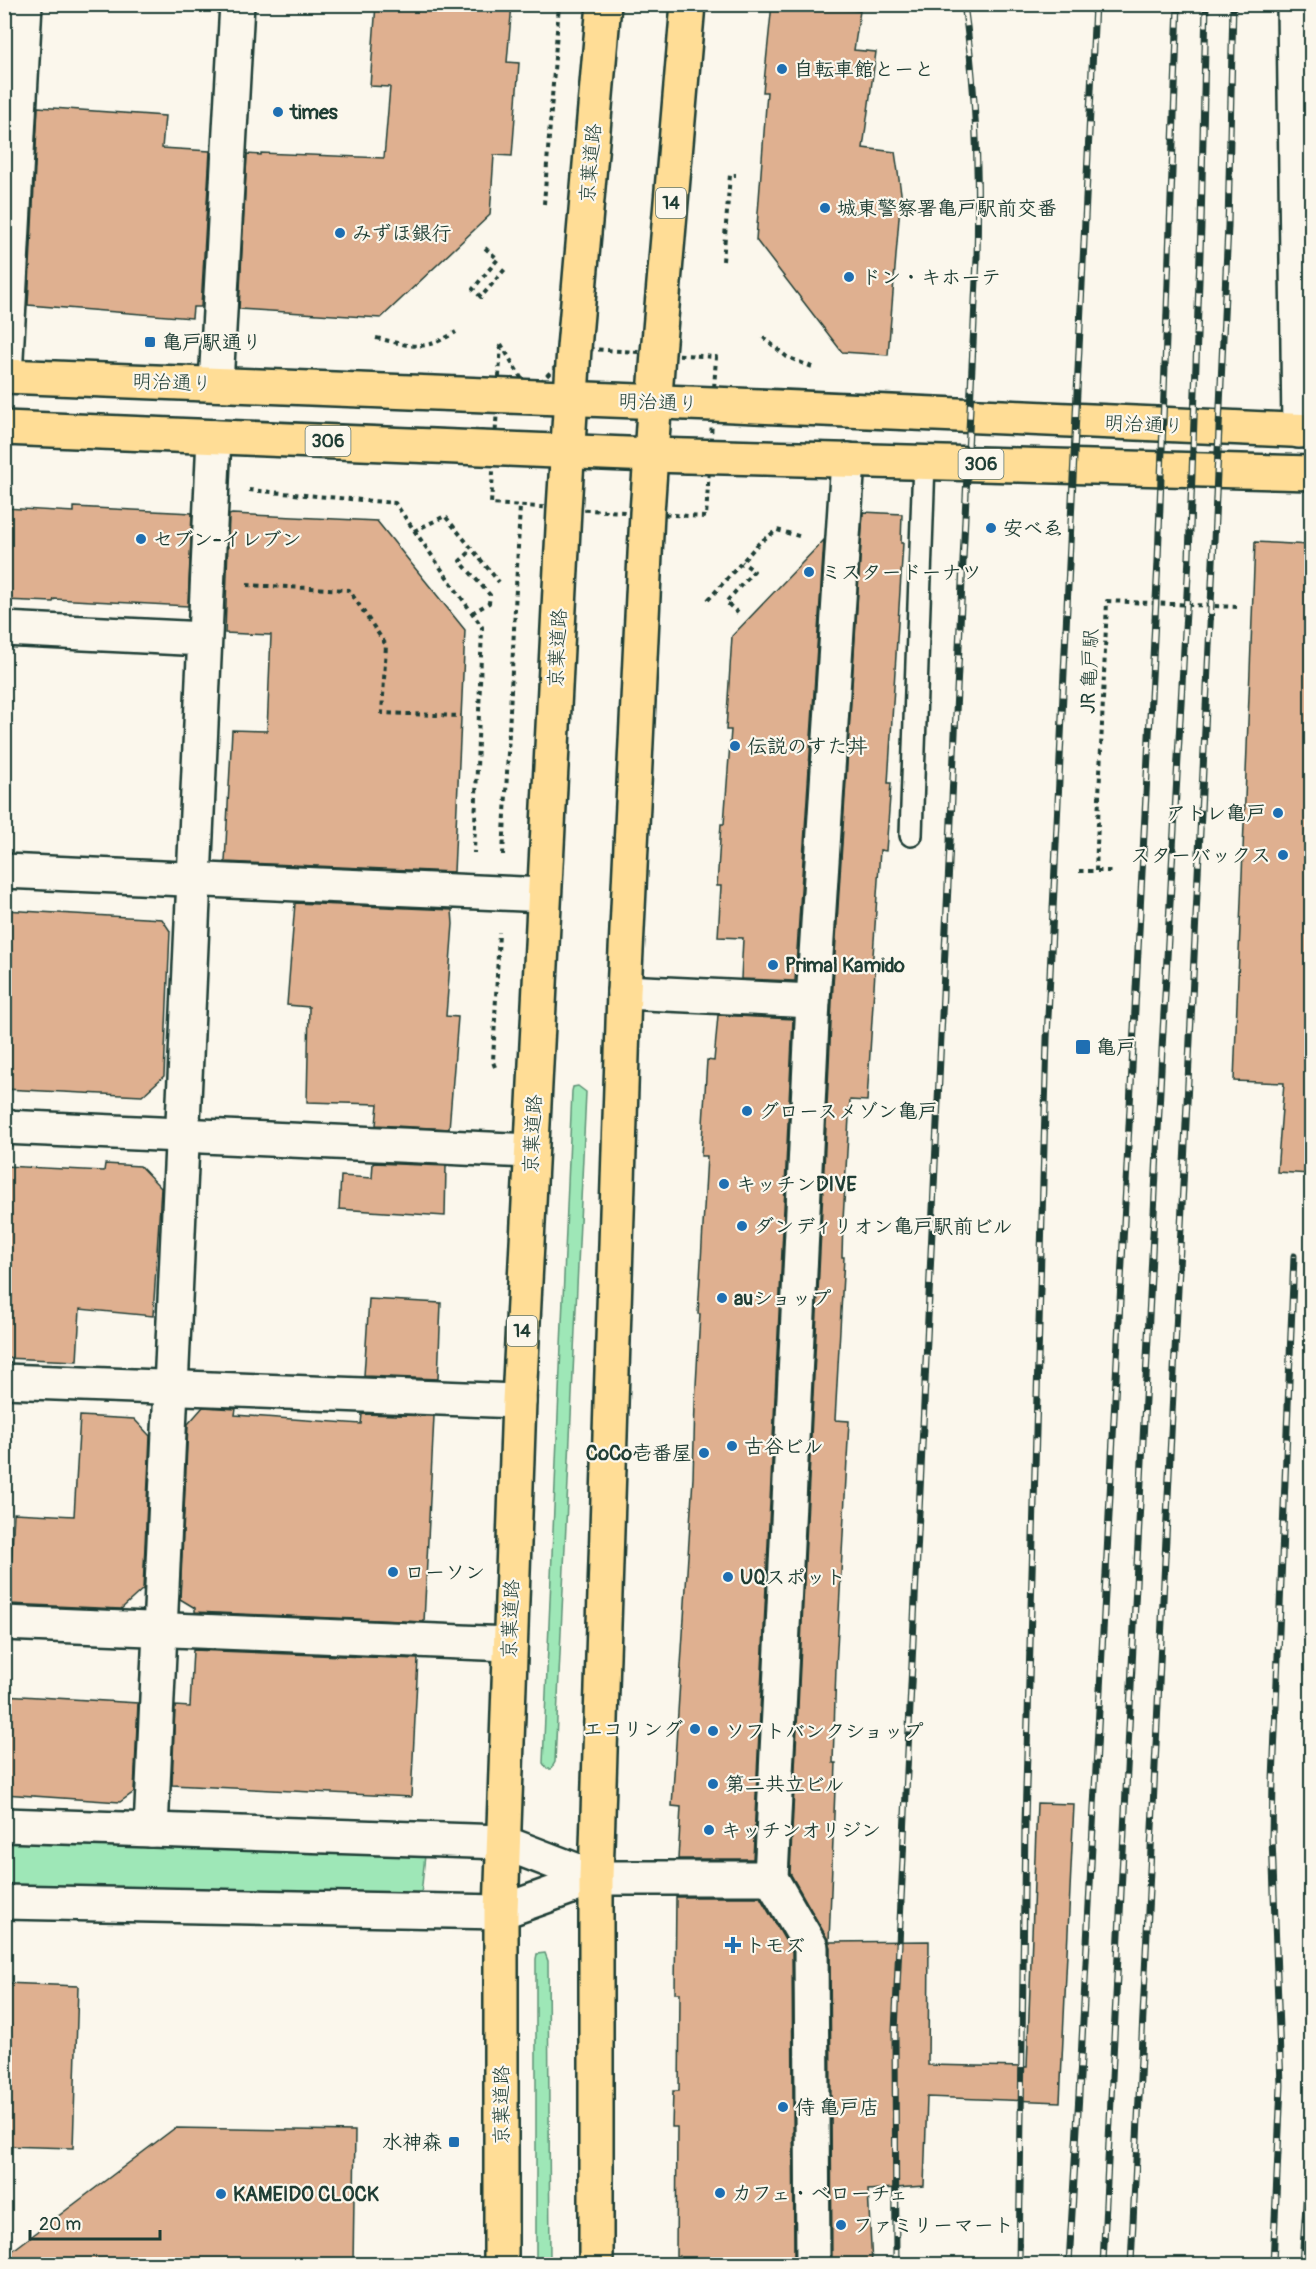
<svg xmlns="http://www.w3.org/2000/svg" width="1316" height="2269" font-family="Pangolin,'Klee One',sans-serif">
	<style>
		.green { fill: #9ee7b7; stroke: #5e9276; stroke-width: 1.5 }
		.building { fill: #dfb090; stroke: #1f3d34; stroke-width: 1.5 }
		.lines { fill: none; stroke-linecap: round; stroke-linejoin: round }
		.lane-casing { stroke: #1f3d34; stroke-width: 26 }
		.street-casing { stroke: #1f3d34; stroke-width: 38 }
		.secondary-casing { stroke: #1f3d34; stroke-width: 38 }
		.primary-casing { stroke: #1f3d34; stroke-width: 38 }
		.highway-casing { stroke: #1f3d34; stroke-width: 38 }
		.path { stroke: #1f3d34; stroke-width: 4; stroke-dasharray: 4.5 4.5; stroke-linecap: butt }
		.lane { stroke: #fbf7ec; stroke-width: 21 }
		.street { stroke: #fbf7ec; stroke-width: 33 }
		.secondary { stroke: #fbf7ec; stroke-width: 33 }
		.primary { stroke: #ffdd96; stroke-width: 33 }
		.highway { stroke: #ffdd96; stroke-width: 33 }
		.rail-casing { stroke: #1f3d34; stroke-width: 7 }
		.rail { stroke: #fbf7ec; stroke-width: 4.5; stroke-dasharray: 14; stroke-linecap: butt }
		.poi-dot { fill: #1f6fb2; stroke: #fbf7ec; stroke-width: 2 }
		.labels { text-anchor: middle; stroke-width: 4.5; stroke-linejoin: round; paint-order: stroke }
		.shield { fill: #fbf7ec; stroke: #61756b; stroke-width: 1.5 }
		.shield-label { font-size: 18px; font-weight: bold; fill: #1f3d34 }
		.poi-label { font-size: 20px; font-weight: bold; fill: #1f3d34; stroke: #fbf7ec; text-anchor: start }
		.street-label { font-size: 20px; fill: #1f3d34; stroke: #fbf7ec }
	</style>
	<rect width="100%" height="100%" fill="#fbf7ec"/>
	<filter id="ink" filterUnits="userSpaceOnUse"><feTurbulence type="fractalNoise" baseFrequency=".0167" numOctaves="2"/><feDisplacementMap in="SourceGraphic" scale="12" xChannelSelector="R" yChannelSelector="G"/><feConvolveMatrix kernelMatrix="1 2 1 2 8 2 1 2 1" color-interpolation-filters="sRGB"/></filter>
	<g filter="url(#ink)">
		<!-- green -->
		<g class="green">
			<polygon points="578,1086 586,1092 555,1762 551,1769 547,1769 543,1763 572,1091 573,1087"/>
			<polygon points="5,1835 426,1845 421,1895 5,1885"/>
			<polygon points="545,1953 548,1961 550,2264 536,2264 536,1959 537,1954"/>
		</g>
		<!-- building -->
		<g class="building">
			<polygon points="376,4 512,4 507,62 519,63 512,156 494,155 490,215 381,318 239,309 247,154 261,155 261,153 384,158 390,87 370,86"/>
			<polygon points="772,4 794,4 860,11 854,50 876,52 863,148 895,152 901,193 888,355 842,352 756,240 767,92 763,92"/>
			<polygon points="38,107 165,116 162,148 210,151 201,307 193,307 192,318 28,305"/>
			<polygon points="74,507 192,513 188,606 54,599 53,602 4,600 4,508 74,512"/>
			<polygon points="863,512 902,514 901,543 903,543 888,783 891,783 886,851 880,850 872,971 875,971 867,1101 850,1100 843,1220 842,1257 844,1257 835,1420 849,1421 836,1667 833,1763 836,1763 829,1942 929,1941 928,2065 1027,2067 1037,1803 1074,1804 1060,2102 927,2097 924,2186 868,2190 872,2265 832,2265 830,1947 827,1938 790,1873 832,1002"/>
			<polygon points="232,514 377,521 465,630 454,872 225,862 232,730 267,731 271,635 225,633 229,515"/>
			<polygon points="824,540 795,981 741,979 743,938 718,937 721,886 717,886 721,824 724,824 731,730 726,730 732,636"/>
			<polygon points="1255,542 1311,545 1311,1174 1277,1172 1284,1083 1234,1081"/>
			<polygon points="295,903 452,910 453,924 446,1016 458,1017 449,1129 376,1125 378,1104 307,1102 309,1007 287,1005"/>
			<polygon points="4,910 162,919 170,931 164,1076 142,1096 4,1089"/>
			<polygon points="718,1015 793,1019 753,1859 678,1859 681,1807 672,1806 693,1478 695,1403 700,1314 698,1314 707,1156 701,1156 707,1060 714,1061"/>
			<polygon points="373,1163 446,1166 445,1216 339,1209 341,1176 372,1178"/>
			<polygon points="105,1164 140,1166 161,1188 153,1316 80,1309 77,1361 4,1358 4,1166 104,1171"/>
			<polygon points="369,1299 441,1303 438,1379 364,1376"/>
			<polygon points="203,1407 236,1409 235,1415 361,1424 362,1414 434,1416 424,1622 195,1612 195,1608 180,1599 188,1424"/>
			<polygon points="80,1416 134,1419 150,1436 143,1589 121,1609 9,1604 14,1513 74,1516"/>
			<polygon points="193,1650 418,1659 411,1797 172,1785 175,1706 190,1707"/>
			<polygon points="4,1695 138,1703 134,1792 120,1802 4,1794"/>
			<polygon points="676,1897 760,1897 792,1952 794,2257 753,2256 753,2265 679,2265 679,2256 676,2256 677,2127 672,2127 673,2091 679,2091 680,1993 675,1993"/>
			<polygon points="4,1983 78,1986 73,2148 4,2146"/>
			<polygon points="175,2128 355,2131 353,2265 4,2265 4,2257"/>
		</g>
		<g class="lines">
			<defs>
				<polyline id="lane" points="911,835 924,462"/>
				<g id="street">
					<polyline points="1294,4 1299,431"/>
					<polyline points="5,376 25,4"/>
					<polyline points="216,384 237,4"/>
					<polyline points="4,629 204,639"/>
					<polyline points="4,871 544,895"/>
					<polyline points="624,992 813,1001"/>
					<polyline points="4,1381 519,1401"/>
					<polyline points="4,1623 509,1644"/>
					<polyline points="4,1825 502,1842 596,1878"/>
					<polyline points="151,1830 214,437"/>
					<polyline points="4,1902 501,1912 596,1878 771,1878"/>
					<polyline points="813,2264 811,1947 771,1878 813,1001 848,460"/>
				</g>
				<polyline id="secondary" points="4,1127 531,1151"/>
				<g id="primary">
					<polyline points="4,376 713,404 1312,431"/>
					<polyline points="4,428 651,455 1312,473"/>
				</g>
				<g id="highway">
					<polyline points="501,2264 501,1912 519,1401 564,509 574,348 604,4"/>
					<polyline points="596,2264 596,1878 624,992 647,513 658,353 688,4"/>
				</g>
			</defs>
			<!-- lane casing -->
			<use href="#lane" class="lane-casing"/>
			<!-- street casing -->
			<use href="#street" class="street-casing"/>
			<!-- secondary casing -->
			<use href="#secondary" class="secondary-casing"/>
			<!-- primary casing -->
			<use href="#primary" class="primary-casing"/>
			<!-- highway casing -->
			<use href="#highway" class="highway-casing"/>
			<!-- path -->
			<g class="path">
				<polyline points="544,204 559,4"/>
				<polyline points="485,248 498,259 473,289 481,297 506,268"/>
				<polyline points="723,261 730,175 736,175"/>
				<polyline points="763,337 787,357 812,367"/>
				<path d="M376 338C413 346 421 353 456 332"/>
				<polygon points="501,344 530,393 574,348 716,357 706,517 491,504"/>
				<polyline points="249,490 395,503 482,627 474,853"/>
				<polyline points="414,531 445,516 499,582"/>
				<polyline points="247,585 349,590 386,645 382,713 461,716"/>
				<polyline points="708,600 759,543 777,530 802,537"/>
				<polyline points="472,613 489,603 490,595 460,561 472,550"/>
				<polyline points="738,613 726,602 754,571 742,562"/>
				<polyline points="503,855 520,506"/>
				<polyline points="1079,871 1112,871"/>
				<polyline points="1096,871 1107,601 1237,607"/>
				<polyline points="495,1067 493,1062 499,932"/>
				<polyline points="1308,1675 1312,1589"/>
			</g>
			<!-- lane -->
			<use href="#lane" class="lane"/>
			<!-- street -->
			<use href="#street" class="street"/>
			<!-- secondary -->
			<use href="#secondary" class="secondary"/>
			<!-- primary -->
			<use href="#primary" class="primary"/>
			<!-- highway -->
			<use href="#highway" class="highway"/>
			<defs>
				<g id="rail">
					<path d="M896 2264 895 2031 977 258C979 174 976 88 964 4"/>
					<polyline points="1019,2264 1025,1823 1047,1039 1095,4"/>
					<polyline points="1069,2264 1081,2060 1158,561 1178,4"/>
					<polyline points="1103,2264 1162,1049 1189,557 1201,226 1206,4"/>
					<polyline points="1131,2264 1213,563 1228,226 1233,4"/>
					<polyline points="1273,2264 1281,2085 1272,1838 1273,1781 1294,1256"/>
					<polyline points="1302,2264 1312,2116"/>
				</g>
			</defs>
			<!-- rail casing -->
			<use href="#rail" class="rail-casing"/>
			<!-- rail -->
			<use href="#rail" class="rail"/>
		</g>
	</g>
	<!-- markers -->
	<g class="poi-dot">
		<circle cx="782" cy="69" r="6"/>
		<circle cx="278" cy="112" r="6"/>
		<circle cx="825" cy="208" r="6"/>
		<circle cx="340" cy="233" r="6"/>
		<circle cx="849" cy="277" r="6"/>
		<rect x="144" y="336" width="12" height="12" rx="3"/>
		<circle cx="991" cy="528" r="6"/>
		<circle cx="141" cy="539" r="6"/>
		<circle cx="809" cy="572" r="6"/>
		<circle cx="735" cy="746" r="6"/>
		<circle cx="1278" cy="813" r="6"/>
		<circle cx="1283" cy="855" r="6"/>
		<circle cx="773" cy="965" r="6"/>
		<rect x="1075" y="1039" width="16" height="16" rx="3"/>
		<circle cx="747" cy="1111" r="6"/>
		<circle cx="724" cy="1184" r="6"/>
		<circle cx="742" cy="1226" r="6"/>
		<circle cx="722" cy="1298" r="6"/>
		<circle cx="732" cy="1446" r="6"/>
		<circle cx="704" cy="1453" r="6"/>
		<circle cx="393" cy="1572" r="6"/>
		<circle cx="728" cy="1577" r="6"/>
		<circle cx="695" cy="1729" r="6"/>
		<circle cx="713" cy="1731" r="6"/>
		<circle cx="713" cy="1784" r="6"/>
		<circle cx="709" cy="1830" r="6"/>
		<path d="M730 1936h6v6h6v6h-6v6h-6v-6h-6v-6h6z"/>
		<circle cx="783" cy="2107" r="6"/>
		<rect x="448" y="2136" width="12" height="12" rx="3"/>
		<circle cx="720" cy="2193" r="6"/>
		<circle cx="221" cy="2194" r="6"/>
		<circle cx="841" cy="2225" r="6"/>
	</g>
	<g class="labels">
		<!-- shield labels -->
		<g class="shield">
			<rect x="656" y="188" width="30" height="30" rx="4.5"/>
			<rect x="305.5" y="426" width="45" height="30" rx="4.5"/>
			<rect x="958.5" y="449" width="45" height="30" rx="4.5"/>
			<rect x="507" y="1316" width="30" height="30" rx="4.5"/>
		</g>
		<g class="shield-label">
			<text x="671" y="209">14</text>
			<text x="328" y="447">306</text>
			<text x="981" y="470">306</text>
			<text x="522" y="1337">14</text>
		</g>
		<!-- poi labels -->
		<g class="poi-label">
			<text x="794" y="76">自転車館とーと</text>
			<text x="290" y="119">times</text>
			<text x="837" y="215">城東警察署亀戸駅前交番</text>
			<text x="352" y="240">みずほ銀行</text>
			<text x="861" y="284">ドン・キホーテ</text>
			<text x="162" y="349">亀戸駅通り</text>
			<text x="1003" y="535">安べゑ</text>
			<text x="153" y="546">セブン-イレブン</text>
			<text x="821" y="579">ミスタードーナツ</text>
			<text x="747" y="753">伝説のすた丼</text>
			<text x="1266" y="820" text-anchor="end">アトレ亀戸</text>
			<text x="1271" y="862" text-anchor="end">スターバックス</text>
			<text x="785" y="972">Primal Kamido</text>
			<text x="1096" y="1054">亀戸</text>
			<text x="759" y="1118">グロースメゾン亀戸</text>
			<text x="736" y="1191">キッチンDIVE</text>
			<text x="754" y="1233">ダンディリオン亀戸駅前ビル</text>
			<text x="734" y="1305">auショップ</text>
			<text x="744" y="1453">古谷ビル</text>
			<text x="692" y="1460" text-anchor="end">CoCo壱番屋</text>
			<text x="405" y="1579">ローソン</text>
			<text x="740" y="1584">UQスポット</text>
			<text x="683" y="1736" text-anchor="end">エコリング</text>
			<text x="725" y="1738">ソフトバンクショップ</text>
			<text x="725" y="1791">第二共立ビル</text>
			<text x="721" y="1837">キッチンオリジン</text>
			<text x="745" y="1952">トモズ</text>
			<text x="795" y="2114">侍 亀戸店</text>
			<text x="442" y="2149" text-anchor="end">水神森</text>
			<text x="732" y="2200">カフェ・ベローチェ</text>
			<text x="233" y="2201">KAMEIDO CLOCK</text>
			<text x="853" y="2232">ファミリーマート</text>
		</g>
		<!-- street labels -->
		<g class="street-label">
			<text transform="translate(590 163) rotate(-85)" y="7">京葉道路</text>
			<text transform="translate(172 382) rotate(2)" y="7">明治通り</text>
			<text transform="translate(658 402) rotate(2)" y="7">明治通り</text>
			<text transform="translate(1144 424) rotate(3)" y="7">明治通り</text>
			<text transform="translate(557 648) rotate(-87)" y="7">京葉道路</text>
			<text transform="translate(1089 671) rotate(-88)" y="7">JR 亀戸駅</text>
			<text transform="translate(532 1134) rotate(-87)" y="7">京葉道路</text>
			<text transform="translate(510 1619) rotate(-88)" y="7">京葉道路</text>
			<text transform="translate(501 2105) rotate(-90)" y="7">京葉道路</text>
		</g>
	</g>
	<!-- margin -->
	<rect width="1316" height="2269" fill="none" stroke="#fbf7ec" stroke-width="24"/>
	<rect x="12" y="12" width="1292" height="2245" fill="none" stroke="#1f3d34" stroke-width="2" filter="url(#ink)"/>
	<!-- scale -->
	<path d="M30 2230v9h130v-9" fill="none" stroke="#1f3d34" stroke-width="3"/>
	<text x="39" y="2230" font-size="18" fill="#1f3d34" stroke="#fbf7ec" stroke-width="4.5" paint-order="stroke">20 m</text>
</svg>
